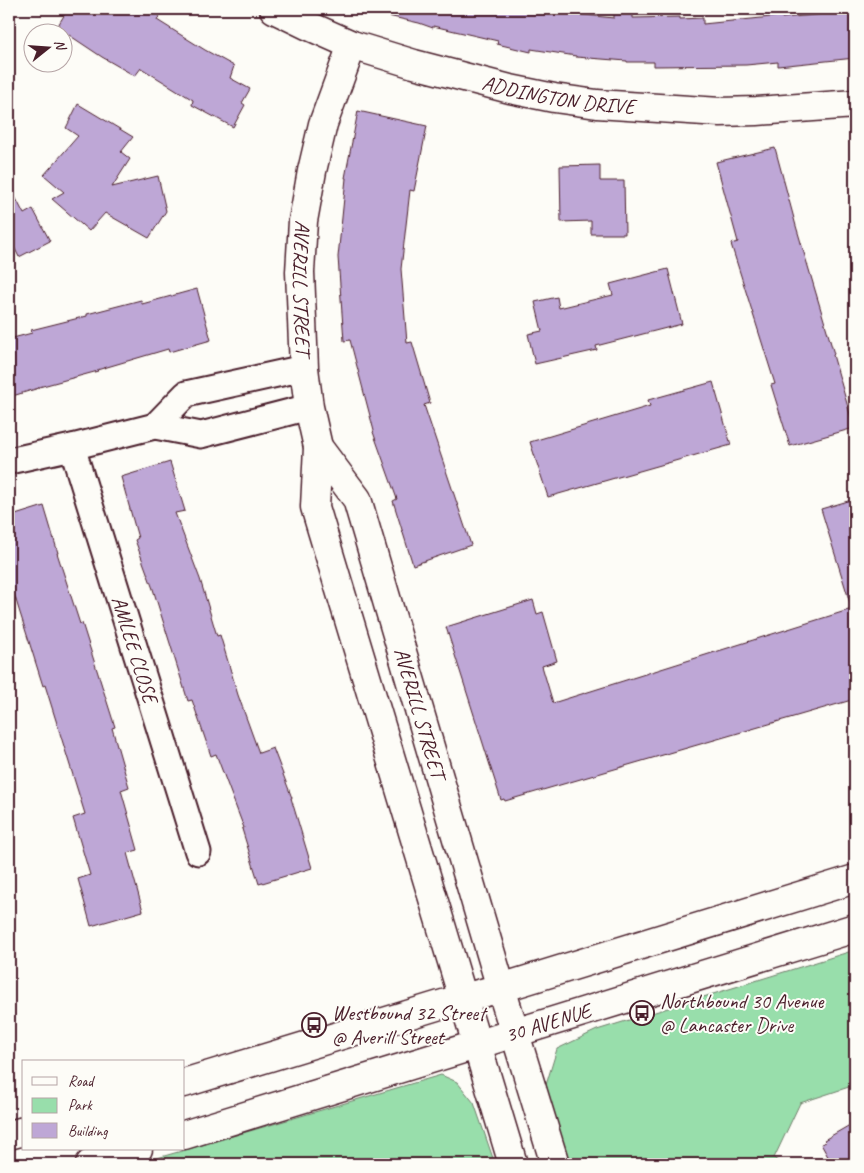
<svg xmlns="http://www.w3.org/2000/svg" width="864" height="1173" font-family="Caveat,sans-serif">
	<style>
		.green { fill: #98deab; stroke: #717e6b }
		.building { fill: #bea7d6; stroke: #4a1f2b }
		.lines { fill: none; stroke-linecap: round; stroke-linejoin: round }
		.street-casing { stroke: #4a1f2b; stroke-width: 29 }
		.secondary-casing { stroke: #4a1f2b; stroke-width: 31 }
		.street { stroke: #fdfcf7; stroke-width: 25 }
		.secondary { stroke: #fdfcf7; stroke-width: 28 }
		.labels { text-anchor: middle; stroke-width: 4; stroke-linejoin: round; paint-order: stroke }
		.street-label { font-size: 21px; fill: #4a1f2b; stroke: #fdfcf7 }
		.poi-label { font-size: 21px; fill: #4a1f2b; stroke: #fdfcf7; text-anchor: start }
	</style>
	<rect width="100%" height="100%" fill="#fdfcf7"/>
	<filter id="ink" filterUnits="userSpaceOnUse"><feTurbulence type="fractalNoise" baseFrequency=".02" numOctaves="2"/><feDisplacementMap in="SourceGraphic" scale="10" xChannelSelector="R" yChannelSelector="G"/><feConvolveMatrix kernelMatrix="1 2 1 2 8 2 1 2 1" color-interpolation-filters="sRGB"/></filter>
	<g filter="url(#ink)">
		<!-- green -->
		<g class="green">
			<polygon points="855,950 855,1085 800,1103 774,1158 781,1164 569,1164 546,1085 557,1049 597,1030"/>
			<polygon points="441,1075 457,1082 474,1103 495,1164 137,1164"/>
		</g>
		<!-- building -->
		<g class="building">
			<polygon points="68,9 150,9 160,15 157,20 205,50 234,66 230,78 250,89 242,103 245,105 233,127 192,105 193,100 141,68 135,76 102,57 57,27"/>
			<polygon points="386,9 575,9 575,14 614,18 614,11 633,11 633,18 680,17 680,19 703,18 703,24 781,16 782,18 837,13 837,12 855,10 855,58 778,66 778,62 746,65 654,66 654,62 627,62 627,61 576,57 576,56 531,49 531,52 497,44 498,41 433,26 433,28 419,23 388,16 388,13 386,12"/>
			<polygon points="78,104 133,137 121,152 130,159 112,187 158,176 166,211 149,238 105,213 89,231 52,199 64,192 44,175 78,136 66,128"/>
			<polygon points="358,111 427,126 414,191 410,190 401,269 407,343 412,342 430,403 424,405 471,545 413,565 393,501 397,499 373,432 374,431 350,340 344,341 338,257 346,178 345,178"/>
			<polygon points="775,148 796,226 834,354 833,355 854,428 790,446 771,385 775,384 731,244 738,242 716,162"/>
			<polygon points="600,165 600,181 624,181 625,234 591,234 591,221 561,222 560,166"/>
			<polygon points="9,185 24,214 33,209 50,241 19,257 9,237"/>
			<polygon points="668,269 682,324 596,346 597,350 535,364 528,334 542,331 535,302 557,297 559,308 613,295 610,284"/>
			<polygon points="197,289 211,340 169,352 168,349 97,370 98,371 39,387 39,388 9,397 9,339 32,333 31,330 87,316 87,314 141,300 142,304"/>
			<polygon points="713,382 731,445 548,497 530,442 650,406 648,400"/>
			<polygon points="170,462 185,511 175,513 200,579 217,636 220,635 238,695 259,753 273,748 292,798 291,798 312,868 259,884 242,829 244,828 216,754 211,756 192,700 188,701 153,589 135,540 138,538 121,477"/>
			<polygon points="855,499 855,605 851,606 821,509"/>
			<polygon points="44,506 58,553 57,553 80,624 82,623 115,727 112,728 129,787 121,790 138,850 127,853 143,911 91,926 78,879 90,875 73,818 85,814 45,685 43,686 9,578 9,517"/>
			<polygon points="533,600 537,614 543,612 557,661 542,666 553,703 855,608 855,699 505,801 504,799 501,800 446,627"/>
			<polygon points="855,1122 855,1164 832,1164 821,1144 826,1142 824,1140"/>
		</g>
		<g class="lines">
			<defs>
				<g id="street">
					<polyline points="155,426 186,394 304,368"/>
					<path id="s1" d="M72 447 198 852"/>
					<polyline points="9,461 72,447 155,426 201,435 309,407"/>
				</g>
				<g id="secondary">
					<path id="s2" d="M274 9 307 25 352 45 414 64 510 89 554 98 597 104 720 112 757 111 855 104"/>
					<path id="s3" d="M352 45 323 124 312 171 303 221 300 272 304 368 309 407 318 447 315 507 513 1164"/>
					<path id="s4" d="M318 447 357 499 501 988 555 1164"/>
					<polyline points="184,1083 463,998 501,988 855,879"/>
					<polyline points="9,1135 24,1131"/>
					<path id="s5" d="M184 1135 855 928"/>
					<polyline points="90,1164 138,1149"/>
				</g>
			</defs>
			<!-- street casing -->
			<use href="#street" class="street-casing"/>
			<!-- secondary casing -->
			<use href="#secondary" class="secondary-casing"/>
			<!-- street -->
			<use href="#street" class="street"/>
			<!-- secondary -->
			<use href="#secondary" class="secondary"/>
		</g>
	</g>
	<!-- icons -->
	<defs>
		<symbol id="bus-ring" viewBox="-11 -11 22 22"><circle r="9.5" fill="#fdfcf7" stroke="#4a1f2b" stroke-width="1.5"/><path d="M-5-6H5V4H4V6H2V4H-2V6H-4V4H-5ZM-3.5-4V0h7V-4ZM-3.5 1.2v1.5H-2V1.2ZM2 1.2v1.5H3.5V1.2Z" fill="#4a1f2b"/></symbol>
	</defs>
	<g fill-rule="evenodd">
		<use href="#bus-ring" x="628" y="999" width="28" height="28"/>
		<use href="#bus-ring" x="300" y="1011" width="28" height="28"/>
	</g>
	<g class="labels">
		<!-- street labels -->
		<g class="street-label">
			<text dy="7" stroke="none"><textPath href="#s2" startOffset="299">ADDINGTON DRIVE</textPath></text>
			<text dy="7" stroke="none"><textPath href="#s3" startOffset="250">AVERILL STREET</textPath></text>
			<text dy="7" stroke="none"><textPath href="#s1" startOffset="212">AMLEE CLOSE</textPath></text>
			<text dy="7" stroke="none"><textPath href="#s4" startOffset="288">AVERILL STREET</textPath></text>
			<text dy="7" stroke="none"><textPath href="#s5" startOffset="381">30 AVENUE</textPath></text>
		</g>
		<!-- poi labels -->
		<g class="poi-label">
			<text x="660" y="1008">Northbound 30 Avenue<tspan x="660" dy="24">@ Lancaster Drive</tspan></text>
			<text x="332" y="1020">Westbound 32 Street<tspan x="332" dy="24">@ Averill Street</tspan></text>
		</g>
	</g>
	<!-- margin -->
	<rect width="864" height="1173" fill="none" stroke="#fdfcf7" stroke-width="30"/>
	<rect x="15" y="15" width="834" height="1143" fill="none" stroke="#4a1f2b" stroke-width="2" filter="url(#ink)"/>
	<!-- legend -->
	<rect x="22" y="1060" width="162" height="90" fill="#fdfcf7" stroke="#b5a4a5"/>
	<rect x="32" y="1077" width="25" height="8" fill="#fdfcf7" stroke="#b5a4a5"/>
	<text x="68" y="1086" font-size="15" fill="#4a1f2b">Road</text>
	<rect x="32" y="1098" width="25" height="15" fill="#98deab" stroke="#b5a4a5"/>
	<text x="68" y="1110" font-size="15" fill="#4a1f2b">Park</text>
	<rect x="32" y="1123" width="25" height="15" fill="#bea7d6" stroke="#b5a4a5"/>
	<text x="68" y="1136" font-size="15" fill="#4a1f2b">Building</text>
	<!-- north arrow -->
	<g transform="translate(48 48) rotate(73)"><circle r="24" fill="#fdfcf7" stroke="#b5a4a5"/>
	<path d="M0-4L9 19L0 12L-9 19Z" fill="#4a1f2b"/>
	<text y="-8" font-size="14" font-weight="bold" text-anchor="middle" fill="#4a1f2b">N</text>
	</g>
</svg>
